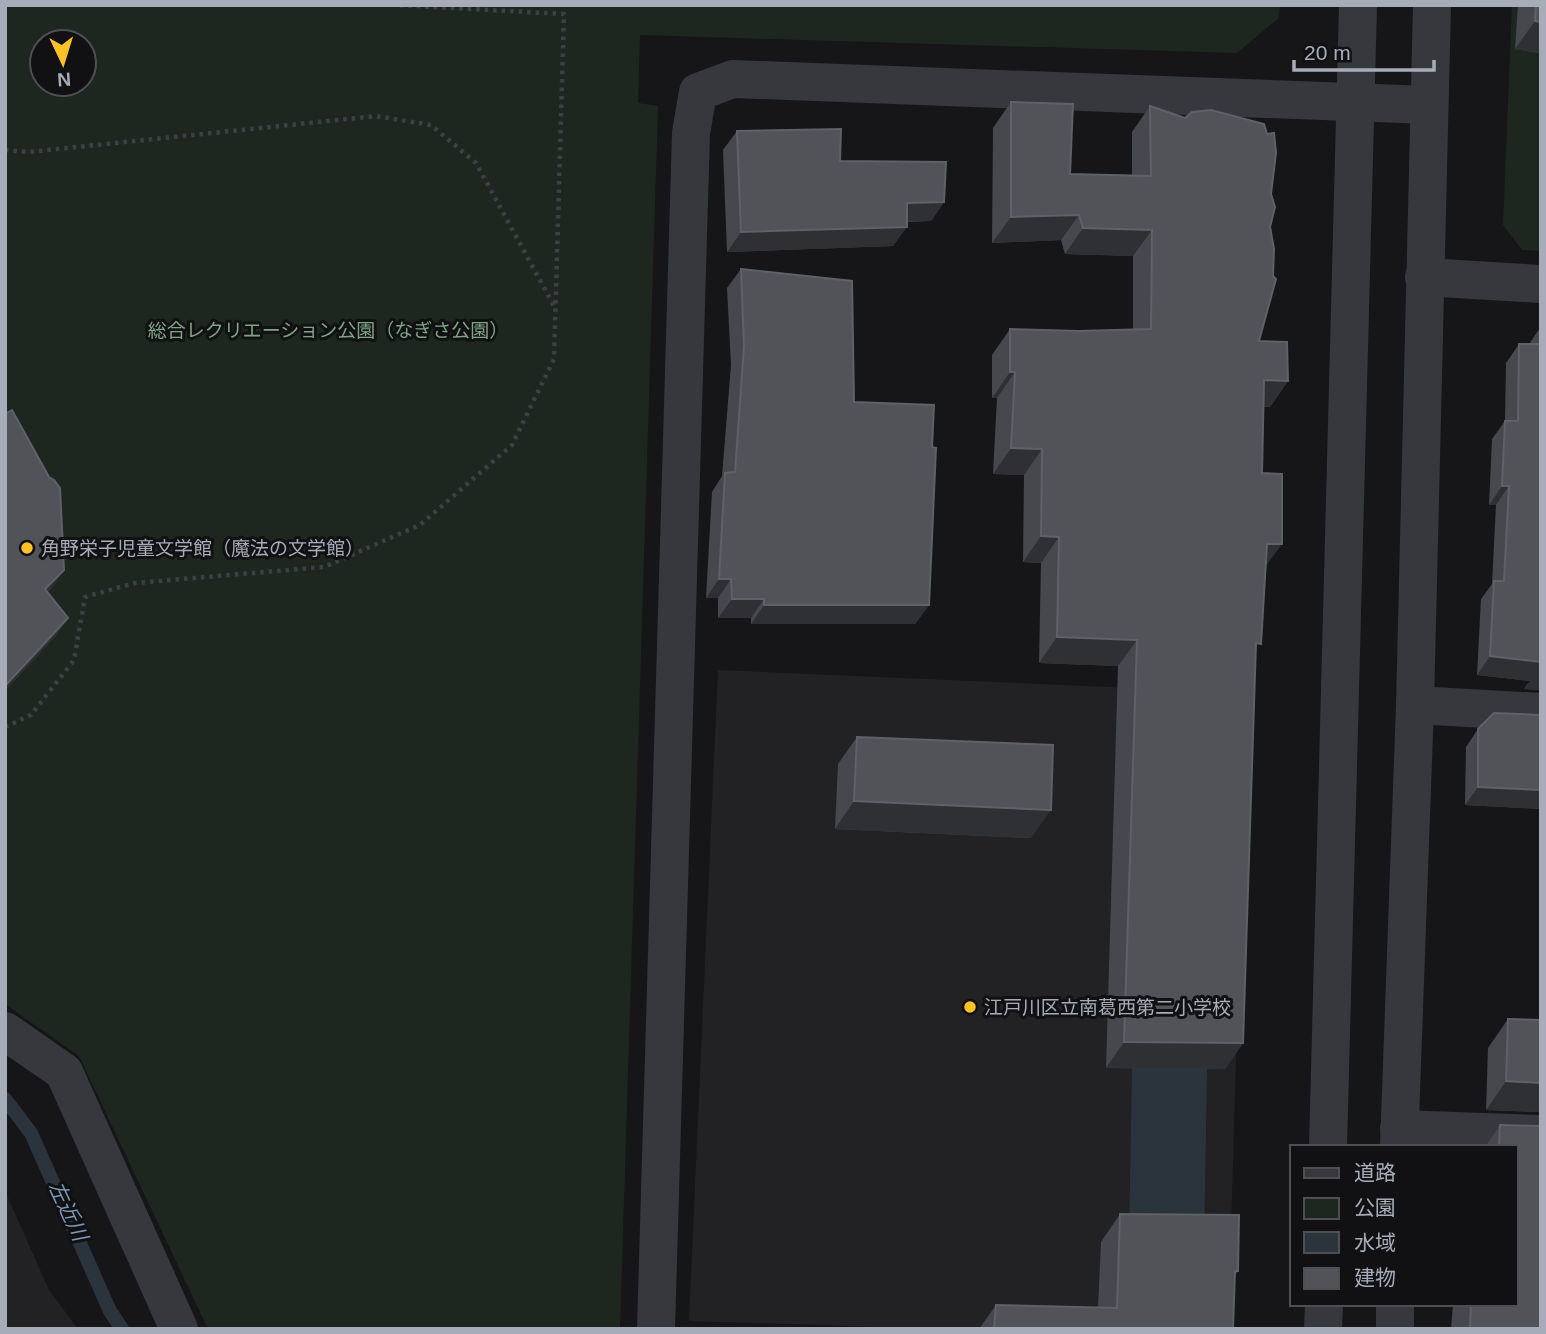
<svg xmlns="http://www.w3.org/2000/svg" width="1546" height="1334" font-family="Helvetica,'Noto Sans JP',sans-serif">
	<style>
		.built { fill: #222225 }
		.green { fill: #1e271f; fill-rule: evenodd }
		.water { fill: #2b343d }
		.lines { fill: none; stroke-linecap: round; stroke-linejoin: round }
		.stream { stroke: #2b343d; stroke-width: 14 }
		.path { stroke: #3d3f45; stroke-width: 4.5; stroke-dasharray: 3.5 5; stroke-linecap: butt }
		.minor { stroke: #37383e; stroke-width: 38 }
		.wall { fill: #47484d }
		.shaded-wall { fill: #2f3033 }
		.building { fill: #525359; stroke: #5f6168; stroke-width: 2 }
		.poi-dot { fill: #fec229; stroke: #111113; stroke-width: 2.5 }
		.labels { text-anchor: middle; stroke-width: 6; stroke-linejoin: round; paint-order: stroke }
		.park-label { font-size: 19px; fill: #7da582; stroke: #111113 }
		.poi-label { font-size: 19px; fill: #a7acb9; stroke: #111113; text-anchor: start }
		.water-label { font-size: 21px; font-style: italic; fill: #7c98b6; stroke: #111113 }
	</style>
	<rect width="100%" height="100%" fill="#161618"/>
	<!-- built -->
	<g class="built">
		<polygon points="718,670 1247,693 1228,1329 942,1329 689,1321"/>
		<polygon points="5,1191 49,1290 78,1329 5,1329"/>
	</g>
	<!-- green -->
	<g class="green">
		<path d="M5 5H1280L1279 18 1237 53 640 35 638 103 658 106 620 1329H208L79 1056 5 1004ZM42 42H84V84H42Z"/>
		<polygon points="1512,5 1541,5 1541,251 1522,250 1503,225"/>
	</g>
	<!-- water -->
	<polygon class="water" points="1132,1068 1207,1069 1204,1243 1129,1242"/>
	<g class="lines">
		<!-- stream -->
		<polyline class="stream" points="5,1099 31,1133 110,1311 122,1329"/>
		<!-- path -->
		<g class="path">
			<polyline points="5,150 29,152 376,116 431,125 476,163 554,306"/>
			<polyline points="5,727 31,715 74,660 85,597 135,583 324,567 420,525 512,445 554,359 564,14 396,5"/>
		</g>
		<!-- minor -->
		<g class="minor">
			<polyline points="1424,277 1541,284"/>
			<polyline points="1415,705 1541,712"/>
			<polyline points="5,1031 64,1072 179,1329"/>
			<polyline points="1399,1129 1541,1134"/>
			<polyline points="1328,1147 1358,5"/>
			<polyline points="1399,1147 1415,705 1432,5"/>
			<polyline points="656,1329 691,133 698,92 733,79 1429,105"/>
			<polyline points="1323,1329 1324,1304"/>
			<polyline points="1395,1329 1395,1304"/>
		</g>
	</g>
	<!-- wall -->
	<g class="wall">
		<polygon points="1518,5 1541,5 1541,79 1539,79 1539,53 1515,49"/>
		<polygon points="1011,102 1070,174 1132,175 1132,132 1150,106 1271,194 1270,227 1259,341 1288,381 1270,407 1264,407 1262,473 1266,567 1256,651 1243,1043 1225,1069 1106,1068 1118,666 1039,663 1041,563 1023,562 1024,475 993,474 997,398 992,398 992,355 1010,329 1079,331 1133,330 1133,256 1065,254 1061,240 992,243 993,128"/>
		<polygon points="737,131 840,161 944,202 931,221 907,222 893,246 727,252 723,150"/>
		<polygon points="741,269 854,402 932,447 929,605 915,624 751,624 751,618 718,618 718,598 706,598 712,492 722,476 731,365 727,288"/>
		<polygon points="1540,328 1541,328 1541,690 1524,689 1530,681 1477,675 1481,599 1492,584 1496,505 1489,505 1492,439 1505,421 1506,363 1519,344 1529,344"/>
		<polygon points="1541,715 1541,809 1465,805 1466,747 1478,729"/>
		<polygon points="857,737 1031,838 835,829 838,764"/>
		<polygon points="1508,1019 1541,1020 1541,1112 1486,1110 1488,1048"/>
		<polygon points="1500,1125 1541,1126 1541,1329 1451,1329 1453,1304 1516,1304 1516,1147 1485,1147"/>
		<polygon points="1120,1214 1238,1271 1235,1275 1233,1329 979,1329 996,1305 1098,1308 1101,1242"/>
	</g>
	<!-- shaded-wall -->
	<g class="shaded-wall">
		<polygon points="1535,21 1541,22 1541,51 1539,53 1515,49"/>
		<polygon points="944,202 931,221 893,222 907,203"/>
		<polygon points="1079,215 1061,240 992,243 1011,217"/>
		<polygon points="907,227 893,246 727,252 741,232"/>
		<polygon points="1083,228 1152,230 1133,256 1065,254"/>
		<polygon points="1010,372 1015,372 997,398 992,398"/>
		<polygon points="1264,380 1288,381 1270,407 1246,406"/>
		<polygon points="1011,448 1042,449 1024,475 993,474"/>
		<polygon points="1502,486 1509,486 1496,505 1489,505"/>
		<polygon points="1041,536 1059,537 1041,563 1023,562"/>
		<polygon points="1267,544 1282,544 1263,570"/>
		<polygon points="64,570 51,589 31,609 45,589"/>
		<polygon points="719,579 731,579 718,598 706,598"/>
		<polygon points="732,599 764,599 751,618 718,618"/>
		<polygon points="764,605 929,605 915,624 751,624"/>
		<polygon points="68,618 54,638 5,691 5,686"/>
		<polygon points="1057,637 1137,640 1118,666 1039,663"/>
		<polygon points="1490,656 1541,662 1541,690 1524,689 1530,681 1477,675"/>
		<polygon points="1478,787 1541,790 1541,809 1465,805"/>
		<polygon points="854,801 1051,810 1031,838 835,829"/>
		<polygon points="1124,1042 1243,1043 1225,1069 1106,1068"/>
		<polygon points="1506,1081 1541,1083 1541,1112 1486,1110"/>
	</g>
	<!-- building -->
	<g class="building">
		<polygon points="1536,5 1541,5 1541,22 1535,21"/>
		<polygon points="1011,102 1073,104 1070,174 1151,176 1150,106 1185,118 1192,112 1211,110 1264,124 1267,134 1274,133 1276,153 1271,194 1275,207 1270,227 1274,249 1273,276 1276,279 1259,341 1287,342 1288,381 1264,380 1262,473 1282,474 1282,544 1267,544 1261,644 1256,643 1243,1043 1124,1042 1137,640 1057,637 1059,537 1041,536 1042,449 1011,448 1015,372 1010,372 1010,329 1079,331 1151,329 1152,230 1083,228 1079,215 1011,217"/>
		<polygon points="841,129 840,161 946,162 944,202 907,203 907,227 741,232 737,131"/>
		<polygon points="741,269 852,281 854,402 934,405 932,447 936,448 929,605 764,605 764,599 732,599 731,579 719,579 725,473 735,472 744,346"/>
		<polygon points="1540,328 1541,328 1541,662 1490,656 1494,581 1504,581 1509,486 1502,486 1505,421 1518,421 1519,344 1540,344"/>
		<polygon points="12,410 49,477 54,480 60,488 64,570 45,589 68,618 5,686 5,414"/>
		<polygon points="1494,713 1541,715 1541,790 1478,787 1478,729"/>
		<polygon points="857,737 1053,745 1051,810 854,801"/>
		<polygon points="1508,1019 1541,1020 1541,1083 1506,1081"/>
		<polygon points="1500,1125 1541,1126 1541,1329 1470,1329 1471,1304 1516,1304 1516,1147 1499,1147"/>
		<polygon points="1120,1214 1239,1215 1238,1271 1235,1271 1233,1329 994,1329 996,1305 1117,1308"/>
	</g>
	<!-- markers -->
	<g class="poi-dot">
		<circle cx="27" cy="548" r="7"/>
		<circle cx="970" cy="1007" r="7"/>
	</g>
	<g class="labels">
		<!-- park labels -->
		<g class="park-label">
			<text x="328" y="337">総合レクリエーション公園（なぎさ公園）</text>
		</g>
		<!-- poi labels -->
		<g class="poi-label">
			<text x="41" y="555">角野栄子児童文学館（魔法の文学館）</text>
			<text x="984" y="1014">江戸川区立南葛西第二小学校</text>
		</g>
		<!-- water labels -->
		<g class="water-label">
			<text transform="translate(68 1211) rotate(65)" y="7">左近川</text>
		</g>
	</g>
	<!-- border -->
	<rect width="1546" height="1334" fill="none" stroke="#a7acb9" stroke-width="14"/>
	<!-- legend -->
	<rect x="1290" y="1145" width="228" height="161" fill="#111113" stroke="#4d4f55" stroke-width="2"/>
	<rect x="1304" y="1168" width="35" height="10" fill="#37383e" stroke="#4d4f55" stroke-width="2"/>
	<text x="1354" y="1180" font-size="21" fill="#a7acb9">道路</text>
	<rect x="1304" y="1198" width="35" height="21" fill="#1e271f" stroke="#4d4f55" stroke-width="2"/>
	<text x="1354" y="1215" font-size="21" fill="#a7acb9">公園</text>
	<rect x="1304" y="1232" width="35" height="21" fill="#2b343d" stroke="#4d4f55" stroke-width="2"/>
	<text x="1354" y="1250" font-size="21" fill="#a7acb9">水域</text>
	<rect x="1304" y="1268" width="35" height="21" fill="#525359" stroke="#4d4f55" stroke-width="2"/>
	<text x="1354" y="1285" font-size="21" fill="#a7acb9">建物</text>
	<!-- north arrow -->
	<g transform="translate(63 63) rotate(176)"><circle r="33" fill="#111113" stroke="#4d4f55" stroke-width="2"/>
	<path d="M0-5L12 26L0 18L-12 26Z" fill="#fec229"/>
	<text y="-10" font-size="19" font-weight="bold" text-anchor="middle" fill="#a7acb9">N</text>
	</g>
	<!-- scale -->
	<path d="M1294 60v10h140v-10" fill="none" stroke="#a7acb9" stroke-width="3.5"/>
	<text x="1304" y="60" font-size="21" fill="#a7acb9" stroke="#111113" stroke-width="5" paint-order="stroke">20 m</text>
</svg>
